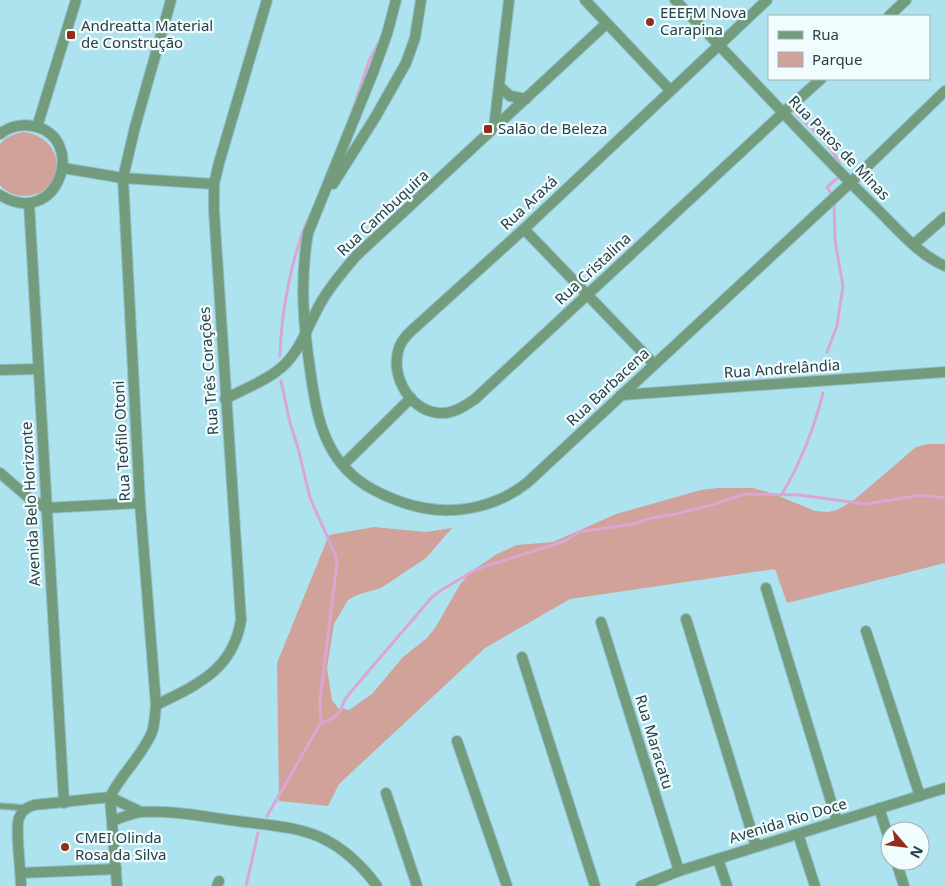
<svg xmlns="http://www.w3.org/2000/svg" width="945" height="886" font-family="'Noto Sans',sans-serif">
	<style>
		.green { fill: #d0a299 }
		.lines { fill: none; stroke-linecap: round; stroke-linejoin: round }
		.stream { stroke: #daa6d2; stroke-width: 3 }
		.service-casing { stroke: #90bfca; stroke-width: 8 }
		.minor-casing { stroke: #90bfca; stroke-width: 12 }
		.tertiary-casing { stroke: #90bfca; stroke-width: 12 }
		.service { stroke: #739c7d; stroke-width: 5 }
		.minor { stroke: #739c7d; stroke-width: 10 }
		.tertiary { stroke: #739c7d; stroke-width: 10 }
		.poi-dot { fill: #952b1a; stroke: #f1fcfe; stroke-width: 2 }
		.labels { text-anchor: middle; stroke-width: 4.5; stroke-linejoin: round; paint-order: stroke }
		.poi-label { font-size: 15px; fill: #2a4045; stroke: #f1fcfe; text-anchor: start }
		.street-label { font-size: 15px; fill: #2a4045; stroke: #f1fcfe }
	</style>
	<rect width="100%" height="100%" fill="#ade3ef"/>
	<!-- green -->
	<g class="green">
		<path d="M24 132C70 139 65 196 24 196 15 196 6 192 0 185V144C7 136 14 134 24 132Z"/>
		<polygon points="928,444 945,444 945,563 787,603 775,569 570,599 485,648 339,784 328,806 279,801 277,663 329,535 374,527 426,532 452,528 426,558 381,588 357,595 348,600 334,624 327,668 332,700 338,708 349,710 372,694 403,657 427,638 435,628 461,583 472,571 497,554 517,545 553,542 616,514 701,490 718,488 753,488 774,494 815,511 828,512 837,510 854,500 916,447"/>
	</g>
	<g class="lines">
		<!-- stream -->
		<g class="stream">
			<path d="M792 109C808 126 833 145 841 167"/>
			<polyline points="351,115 369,61 378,44"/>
			<polyline points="832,195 827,187 840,176"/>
			<polyline points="827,352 837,326 843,286 835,241 834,204"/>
			<path d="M280 356C281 313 292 252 311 213"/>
			<polyline points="281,381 290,423 298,448 310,498 335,554 337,563 320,699 321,724"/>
			<path d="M782 494C801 462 814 429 823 393"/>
			<polyline points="267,816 320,724 333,718 340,712 345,699 361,680 432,597 443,589 477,569 565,541 579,532 633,524 652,518 675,514 715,504 741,495 748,494 800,495 866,504 921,495 945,498"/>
			<polyline points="246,886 258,833"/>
		</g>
		<defs>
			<polyline id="service" points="0,806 26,808"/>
			<g id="minor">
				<path d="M396 0 387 34 374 70 308 233C300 279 303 323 310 369 315 406 321 446 350 473 367 490 401 504 424 508 460 515 500 505 528 482L850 183 945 91"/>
				<polyline points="585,0 670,90"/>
				<path d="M675 0C742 67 805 139 873 205 895 226 917 254 945 266"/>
				<path d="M767 0 524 229 410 332C405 337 401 342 399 348 389 377 412 414 443 413 455 413 466 405 475 399L784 112 821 79"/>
				<polyline points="889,16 906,0"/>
				<polyline points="499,86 510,96 526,99"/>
				<polyline points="494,128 509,0"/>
				<polyline points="63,168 123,178 214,184"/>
				<polyline points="333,184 376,116 406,63 415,38 421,0"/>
				<polyline points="524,229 654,364"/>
				<polyline points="914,244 945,217"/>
				<polyline points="0,370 38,369"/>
				<polyline points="621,395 945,372"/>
				<path d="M225 399C242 390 263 382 277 371 301 354 308 323 323 299 332 284 344 270 356 256L606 24"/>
				<polyline points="343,465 411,398"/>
				<polyline points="0,473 29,498 46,508 140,503"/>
				<polyline points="766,588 837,821"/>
				<polyline points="686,619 756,846"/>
				<polyline points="601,622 679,871"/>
				<polyline points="866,631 920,796"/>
				<polyline points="522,657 595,886"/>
				<path d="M156 705C197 685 233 670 241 620L214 211V184L219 163 267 0"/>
				<polyline points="457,741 507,886"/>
				<polyline points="386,793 417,886"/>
				<path d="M110 797C121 774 143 755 152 732 155 723 155 714 156 705L140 503 123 178 135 127 171 0"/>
				<polyline points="879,808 890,842"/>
				<polyline points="798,834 815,886"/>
				<polyline points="718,859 727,886"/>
				<polyline points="896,861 904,886"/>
				<polyline points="21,873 116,869"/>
				<polyline points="217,886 219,881"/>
			</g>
			<g id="tertiary">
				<polyline points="37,127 76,0"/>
				<path d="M0 134C10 126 21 124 33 126 89 137 58 231 0 195"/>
				<polyline points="29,203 64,803"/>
				<polyline points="110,797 117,886"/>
				<polyline points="110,797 141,812"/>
				<path d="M112 821C121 818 132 813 141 812 173 810 206 817 237 821 266 825 299 826 326 840 347 851 363 867 377 886"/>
				<path d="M21 886C21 871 15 828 19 818 22 810 27 807 34 805L110 797"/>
				<polyline points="641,886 679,871 945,788"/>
			</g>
		</defs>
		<!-- service casing -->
		<use href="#service" class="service-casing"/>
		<!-- minor casing -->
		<use href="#minor" class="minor-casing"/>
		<!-- tertiary casing -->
		<use href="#tertiary" class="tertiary-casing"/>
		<!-- service -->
		<use href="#service" class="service"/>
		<!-- minor -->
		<use href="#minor" class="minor"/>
		<!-- tertiary -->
		<use href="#tertiary" class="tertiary"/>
	</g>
	<!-- markers -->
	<g class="poi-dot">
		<circle cx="650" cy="22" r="5"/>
		<rect x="66" y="30" width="10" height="10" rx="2.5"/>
		<rect x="483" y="124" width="10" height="10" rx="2.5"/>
		<circle cx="65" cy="847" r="5"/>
	</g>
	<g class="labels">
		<!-- poi labels -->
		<g class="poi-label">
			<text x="660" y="18">EEEFM Nova<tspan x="660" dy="17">Carapina</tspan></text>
			<text x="81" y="31">Andreatta Material<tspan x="81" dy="17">de Construção</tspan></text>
			<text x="498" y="134">Salão de Beleza</text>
			<text x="75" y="843">CMEI Olinda<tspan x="75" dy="17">Rosa da Silva</tspan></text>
		</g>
		<!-- street labels -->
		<g class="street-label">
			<text transform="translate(839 148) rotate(46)" y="5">Rua Patos de Minas</text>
			<text transform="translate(529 203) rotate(-43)" y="5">Rua Araxá</text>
			<text transform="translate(383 213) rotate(-43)" y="5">Rua Cambuquira</text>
			<text transform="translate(593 269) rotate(-43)" y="5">Rua Cristalina</text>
			<text transform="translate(782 369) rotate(-4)" y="5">Rua Andrelândia</text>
			<text transform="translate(209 371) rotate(-94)" y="5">Rua Três Corações</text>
			<text transform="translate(608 387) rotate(-43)" y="5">Rua Barbacena</text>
			<text transform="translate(122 441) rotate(-93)" y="5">Rua Teófilo Otoni</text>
			<text transform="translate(31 504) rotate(-93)" y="5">Avenida Belo Horizonte</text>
			<text transform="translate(654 742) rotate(73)" y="5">Rua Maracatu</text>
			<text transform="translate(788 821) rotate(-17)" y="5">Avenida Rio Doce</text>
		</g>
	</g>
	<!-- legend -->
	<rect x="768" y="15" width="162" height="65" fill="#f1fcfe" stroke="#a1b1b4"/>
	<rect x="778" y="31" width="25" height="8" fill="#739c7d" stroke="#a1b1b4"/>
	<text x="812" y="40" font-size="15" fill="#2a4045">Rua</text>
	<rect x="778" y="52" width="25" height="15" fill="#d0a299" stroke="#a1b1b4"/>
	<text x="812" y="65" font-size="15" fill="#2a4045">Parque</text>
	<!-- north arrow -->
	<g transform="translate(905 846) rotate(118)"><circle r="24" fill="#f1fcfe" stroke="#a1b1b4"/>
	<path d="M0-4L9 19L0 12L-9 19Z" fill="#952b1a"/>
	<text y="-8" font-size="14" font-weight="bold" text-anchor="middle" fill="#2a4045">N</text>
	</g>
</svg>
